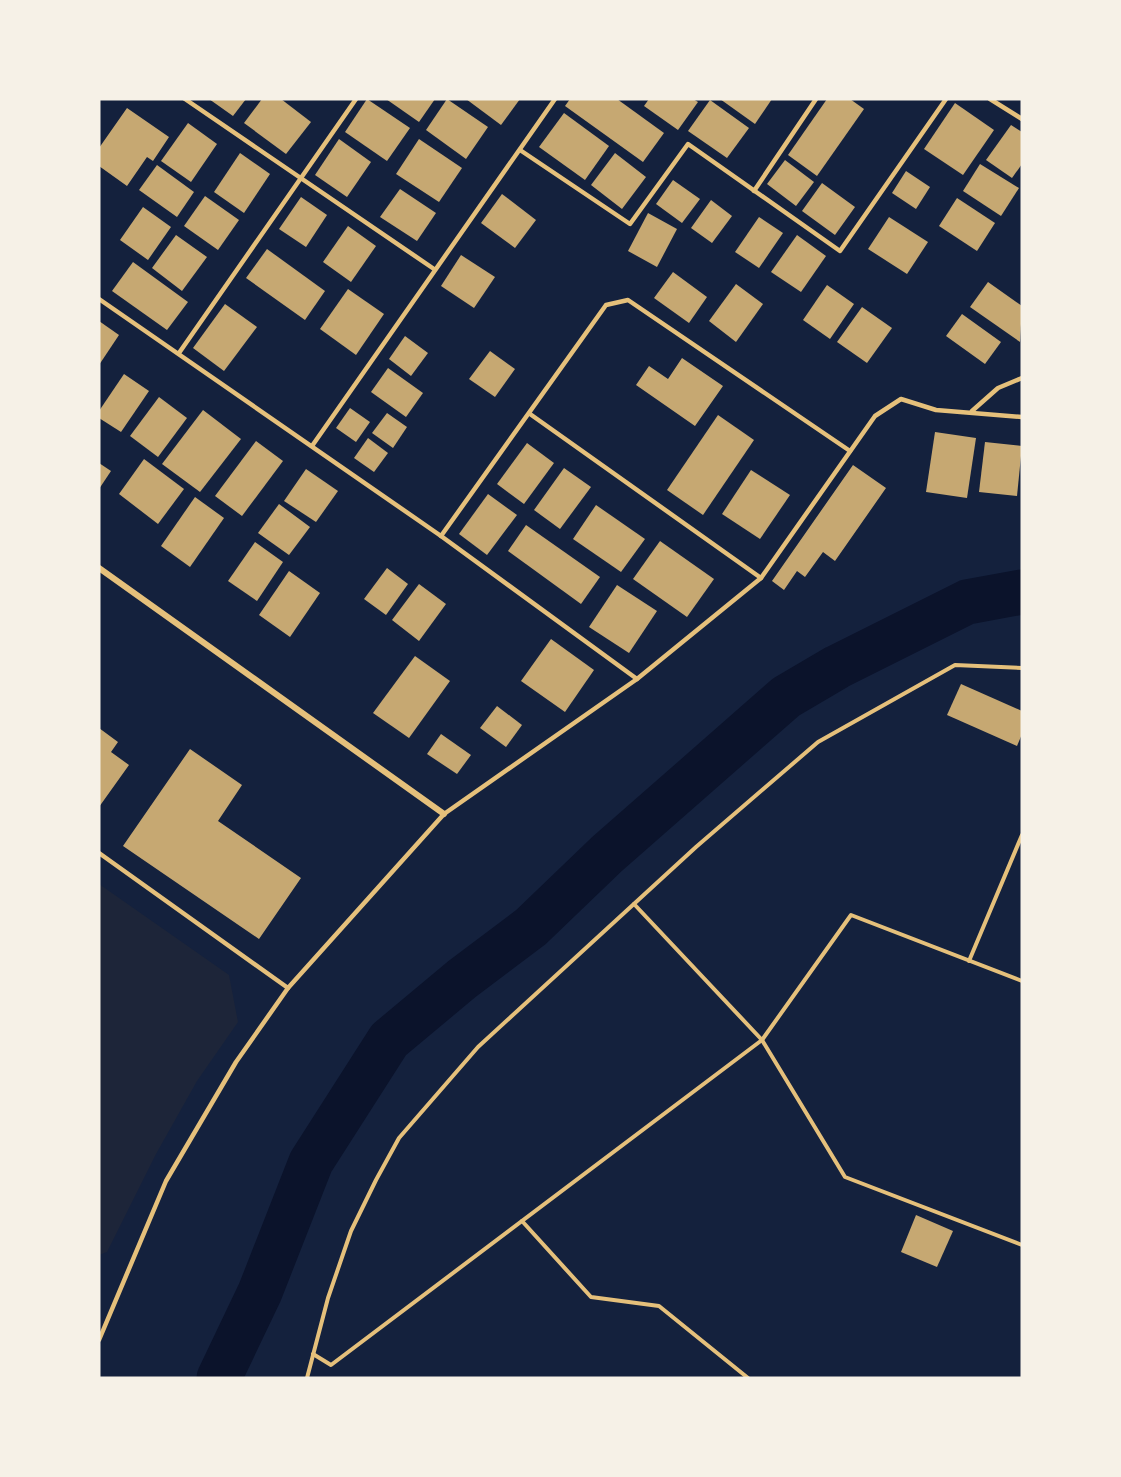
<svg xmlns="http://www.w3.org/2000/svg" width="1121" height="1477" font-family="Mulish,sans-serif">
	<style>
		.green { fill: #1d2539 }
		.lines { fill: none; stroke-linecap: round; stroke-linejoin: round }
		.river { stroke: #0b132b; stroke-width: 45 }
		.building { fill: #c6a872 }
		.path { stroke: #e5c07b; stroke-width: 4 }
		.service { stroke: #e5c07b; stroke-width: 4.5 }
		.minor { stroke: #e5c07b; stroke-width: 6 }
	</style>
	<rect width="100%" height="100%" fill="#14213d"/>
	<!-- green -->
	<polygon class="green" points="99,884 229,975 238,1022 197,1081 156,1154 107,1252 99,1255"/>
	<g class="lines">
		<!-- river -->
		<polyline class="river" points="219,1378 260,1292 311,1162 389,1040 462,979 531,927 607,854 786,697 837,667 967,602 1022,592"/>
	</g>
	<!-- building -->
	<g class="building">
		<polygon points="209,99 246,99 233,116"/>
		<polygon points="262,99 281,99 311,122 286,154 244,123"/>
		<polygon points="367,99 410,128 387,161 345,132"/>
		<polygon points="386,99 435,99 419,122"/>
		<polygon points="447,99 488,127 466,159 426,130"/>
		<polygon points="466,99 520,99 501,125"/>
		<polygon points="570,99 617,99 664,133 643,162 565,106"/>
		<polygon points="649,99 693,99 698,102 678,130 644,106"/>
		<polygon points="720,99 772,99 755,124"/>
		<polygon points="827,99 850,99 864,109 817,176 788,155"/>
		<polygon points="710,100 749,128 727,158 688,131"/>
		<polygon points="955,103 994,130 963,175 924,149"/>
		<polygon points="127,108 169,137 153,161 147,157 127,186 99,166 99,148"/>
		<polygon points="564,113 609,146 585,180 539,147"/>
		<polygon points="188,123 217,144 191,182 161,161"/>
		<polygon points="1011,125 1022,132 1022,164 1012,178 986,160"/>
		<polygon points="339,139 371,162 347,197 315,175"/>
		<polygon points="419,139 462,168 439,202 396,174"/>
		<polygon points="240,153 270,174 244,213 214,192"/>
		<polygon points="615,153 646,177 622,209 591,185"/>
		<polygon points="785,160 814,182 796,206 767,184"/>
		<polygon points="980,164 1019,188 1001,216 963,191"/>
		<polygon points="157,165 194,192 177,217 139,190"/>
		<polygon points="906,171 930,187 916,209 892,193"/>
		<polygon points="673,180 700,199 682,223 656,204"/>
		<polygon points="822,183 855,207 835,235 802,211"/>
		<polygon points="400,189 436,213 417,241 380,217"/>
		<polygon points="502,194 536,220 515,248 481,223"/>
		<polygon points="205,196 239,220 218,250 184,226"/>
		<polygon points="301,197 327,215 306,247 279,229"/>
		<polygon points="957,198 995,223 977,251 939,226"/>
		<polygon points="711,200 732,216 712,243 691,228"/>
		<polygon points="143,207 171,227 148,260 120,240"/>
		<polygon points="648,213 677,229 657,267 628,251"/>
		<polygon points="759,217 783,233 759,268 735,252"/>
		<polygon points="889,217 928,242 907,274 868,249"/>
		<polygon points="348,226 376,246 351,282 323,262"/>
		<polygon points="176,235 207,257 182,291 152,268"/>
		<polygon points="797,235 826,256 801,292 771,272"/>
		<polygon points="267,249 325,291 305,320 246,278"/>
		<polygon points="461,255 495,277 474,308 441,286"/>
		<polygon points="133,262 188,302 167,330 112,291"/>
		<polygon points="673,272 707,297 689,323 654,298"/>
		<polygon points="988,282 1022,306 1020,342 970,307"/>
		<polygon points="736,284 763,304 736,342 709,321"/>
		<polygon points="827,285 854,304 830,339 803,320"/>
		<polygon points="348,289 384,314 356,355 320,329"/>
		<polygon points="225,304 257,327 224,371 193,348"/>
		<polygon points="862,307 892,328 867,363 837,342"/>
		<polygon points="962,314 1001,342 985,364 946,336"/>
		<polygon points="99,321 119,335 99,365"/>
		<polygon points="405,336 428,353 411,376 389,359"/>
		<polygon points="490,351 515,369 495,397 469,379"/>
		<polygon points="682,358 723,386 695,426 636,385 649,366 668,379"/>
		<polygon points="388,368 423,393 406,417 371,392"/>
		<polygon points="124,374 149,391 121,432 99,418 99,411"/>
		<polygon points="159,397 187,418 158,457 130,436"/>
		<polygon points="350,408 370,422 356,442 336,428"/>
		<polygon points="203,410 241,439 200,492 162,464"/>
		<polygon points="387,413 407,427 393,448 372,433"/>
		<polygon points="718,415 754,440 703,515 667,490"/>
		<polygon points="935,432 976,438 967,498 926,492"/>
		<polygon points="368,438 388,453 374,472 354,458"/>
		<polygon points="256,441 283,461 242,516 215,496"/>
		<polygon points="985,442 1022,446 1017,496 979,492"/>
		<polygon points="527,443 554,463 524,504 497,484"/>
		<polygon points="144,459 184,489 158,524 119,494"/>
		<polygon points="99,463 111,471 99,489"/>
		<polygon points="853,465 886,488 835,561 823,552 805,577 797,571 784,590 772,581"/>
		<polygon points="564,468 591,487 560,529 534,510"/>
		<polygon points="306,469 338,491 316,522 284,501"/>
		<polygon points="751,470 790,495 760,539 722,514"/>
		<polygon points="488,494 517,515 487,555 459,534"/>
		<polygon points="195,497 224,518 190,567 161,546"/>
		<polygon points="279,504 310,527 289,555 258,533"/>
		<polygon points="596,505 645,539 621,572 573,539"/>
		<polygon points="526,525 600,577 581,604 508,551"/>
		<polygon points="660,541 714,579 687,617 633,579"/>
		<polygon points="255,542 283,562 257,601 228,581"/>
		<polygon points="387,568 408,584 386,615 364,599"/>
		<polygon points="289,571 320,593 290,637 259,615"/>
		<polygon points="419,584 446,604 419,641 392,620"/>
		<polygon points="617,585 657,611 629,653 589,627"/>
		<polygon points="551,639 594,670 565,712 521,681"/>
		<polygon points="415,656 450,681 409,738 373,713"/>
		<polygon points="961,684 1022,711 1022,734 1017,746 947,715"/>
		<polygon points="497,706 522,725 506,747 480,728"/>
		<polygon points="99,728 118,742 111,752 129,765 99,807"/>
		<polygon points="441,734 471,755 457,774 427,754"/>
		<polygon points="190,749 242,785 218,821 301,878 259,939 123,846"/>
		<polygon points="916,1215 953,1231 937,1267 901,1252"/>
	</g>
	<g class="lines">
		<!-- path -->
		<g class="path">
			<polyline points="634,904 762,1040 845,1177 1022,1245"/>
			<polyline points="969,961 1022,835"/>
			<polyline points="522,1221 591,1297 659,1306 748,1378"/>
			<polyline points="313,1354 331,1365 762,1040 851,915 1022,981"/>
			<polyline points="307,1378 328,1298 351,1231 376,1180 399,1138 478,1047 696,847 818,742 955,665 1022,668"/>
		</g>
		<!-- service -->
		<g class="service">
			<polyline points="185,99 434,269"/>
			<polyline points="990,99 1022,119"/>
			<polyline points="520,150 630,224 688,144 840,251 946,99"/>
			<polyline points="754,191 816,99"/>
			<polyline points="99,299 441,536 637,679"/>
			<polyline points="179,353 356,99"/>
			<polyline points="972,411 998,388 1022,378"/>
			<polyline points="530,414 761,578"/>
			<polyline points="312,446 555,99"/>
			<polyline points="441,536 606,305 628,300 850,451"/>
			<polyline points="99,853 288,988 444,814 637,679 761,578 875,416 901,399 936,410 1022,417"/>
			<polyline points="99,1340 166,1181 236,1062 288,988"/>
		</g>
		<!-- minor -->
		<polyline class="minor" points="99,568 444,814"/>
	</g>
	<!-- border -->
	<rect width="1121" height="1477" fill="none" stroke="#f6f1e7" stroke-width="201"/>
</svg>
